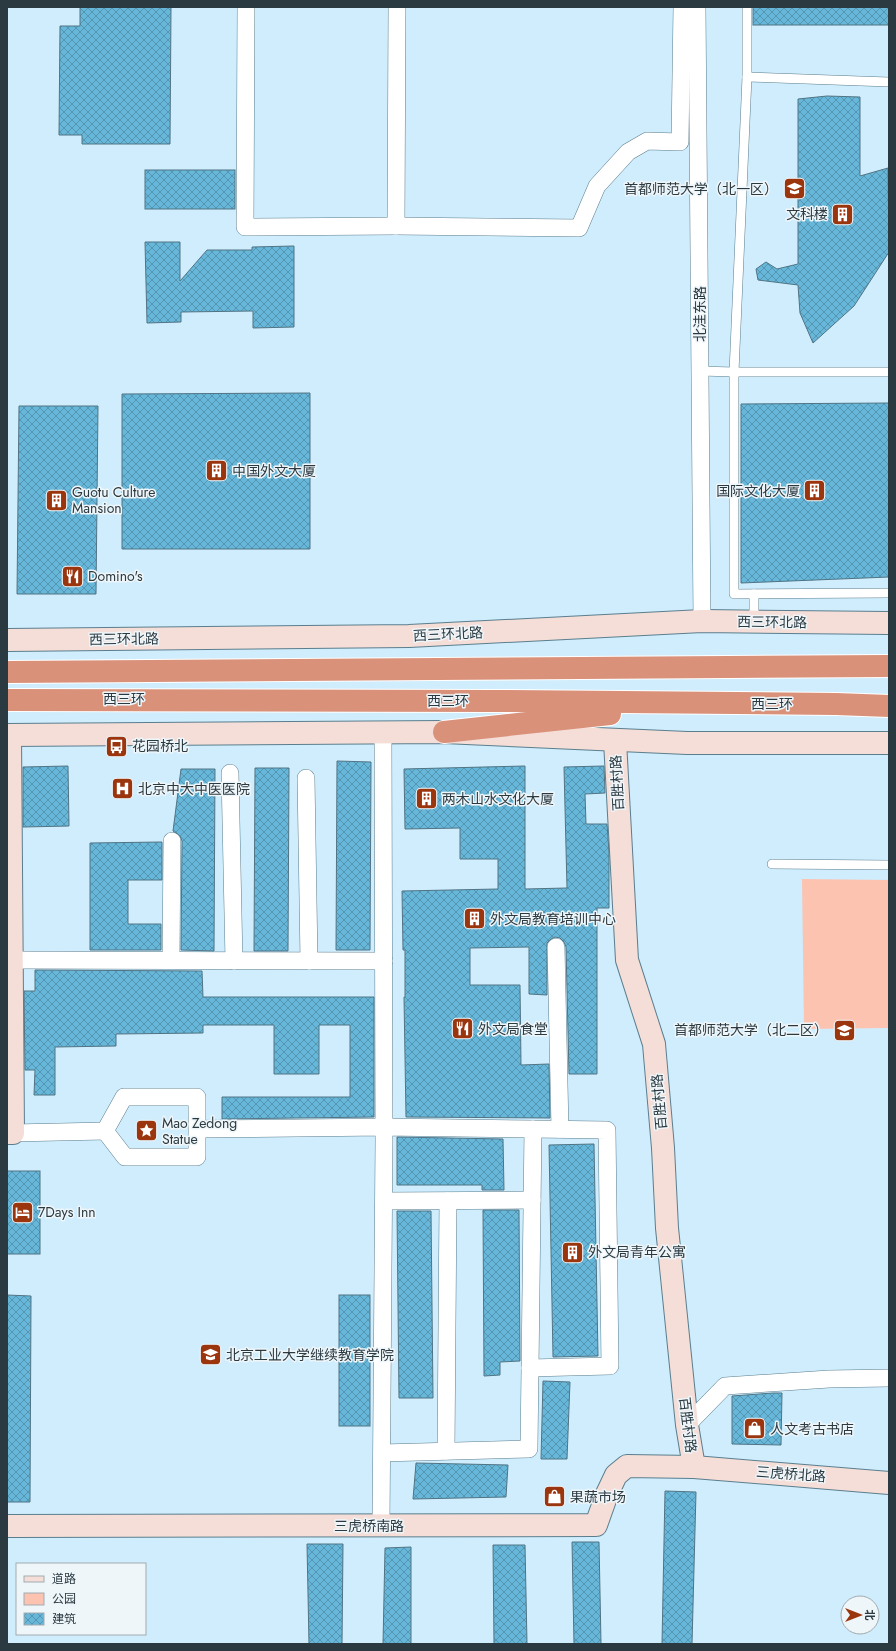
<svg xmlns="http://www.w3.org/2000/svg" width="896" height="1651" font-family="Jost,'Noto Sans SC',sans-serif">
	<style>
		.park { fill: #fcc3b1 }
		.building { fill: url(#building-cross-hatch); stroke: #517484 }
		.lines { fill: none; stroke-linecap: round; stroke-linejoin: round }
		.lane-casing { stroke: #5b7e8e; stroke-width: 10 }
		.street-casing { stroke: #5b7e8e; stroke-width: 18 }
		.secondary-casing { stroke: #5b7e8e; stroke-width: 24 }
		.highway-casing { stroke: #fff; stroke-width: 24 }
		.lane { stroke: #fff; stroke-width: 9 }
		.street { stroke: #fff; stroke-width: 17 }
		.secondary { stroke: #f4ded7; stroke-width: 22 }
		.highway { stroke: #d9917a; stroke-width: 22 }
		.labels { text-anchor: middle; stroke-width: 3; stroke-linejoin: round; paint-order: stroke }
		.poi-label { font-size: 14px; fill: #2b3a41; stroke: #eff6fa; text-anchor: start }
		.street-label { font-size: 14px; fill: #2b3a41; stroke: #eff6fa }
	</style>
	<defs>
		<pattern id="building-cross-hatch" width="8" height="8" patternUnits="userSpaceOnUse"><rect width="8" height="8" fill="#66b7d9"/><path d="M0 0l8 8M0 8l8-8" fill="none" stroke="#5496b2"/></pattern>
	</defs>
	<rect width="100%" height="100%" fill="#cfedfc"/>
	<!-- park -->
	<polygon class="park" points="802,879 889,880 889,1028 804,1029"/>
	<!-- building -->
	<g class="building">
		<polygon points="80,7 171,7 170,144 82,144 82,135 59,135 60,26 80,26"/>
		<rect x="753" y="7" width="136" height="18"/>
		<polygon points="827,96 860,97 860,176 888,168 889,252 854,306 813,343 800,313 798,285 758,280 756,269 766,262 777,269 798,264 798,99"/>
		<rect x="145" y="170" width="90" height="39"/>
		<polygon points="145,242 180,242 180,281 207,250 252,250 252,247 294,246 294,327 253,328 253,311 181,312 181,322 147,323"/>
		<polygon points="310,393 310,549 122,549 122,394"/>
		<polygon points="889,403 889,577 741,583 741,404"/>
		<polygon points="19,406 98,406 96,594 17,594"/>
		<polygon points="337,761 371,762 370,950 336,950"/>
		<polygon points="68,766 69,826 23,827 23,767"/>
		<polygon points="525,766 525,889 567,888 564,767 604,766 605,793 585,794 586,824 607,824 609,852 609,908 597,908 597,1074 569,1074 566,947 564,942 560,938 555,937 551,939 547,943 547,995 529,994 529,947 470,948 470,985 520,985 521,1065 549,1064 550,1118 406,1117 404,997 405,997 405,950 403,950 402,891 498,889 498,859 460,859 460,828 405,829 404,769"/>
		<polygon points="255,768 289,768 288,951 254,951"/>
		<polygon points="181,769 215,769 214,951 181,950 182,841 180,836 173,831"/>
		<polygon points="162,842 162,880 128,880 128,924 161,924 161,950 90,950 90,843"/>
		<polygon points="35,970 202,971 203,997 374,997 374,1117 222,1119 222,1097 350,1097 350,1025 319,1025 319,1074 274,1074 274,1025 203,1025 203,1033 116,1034 116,1046 55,1047 55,1095 34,1095 35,1070 25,1070 24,991 35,991"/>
		<polygon points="397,1137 503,1139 504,1190 482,1190 482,1185 397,1185"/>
		<polygon points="594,1144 598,1356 553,1357 549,1145"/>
		<rect x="7" y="1171" width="33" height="83"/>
		<polygon points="483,1210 519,1210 520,1361 500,1362 500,1375 484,1376"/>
		<polygon points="397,1211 431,1211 433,1398 399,1398"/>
		<polygon points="7,1295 31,1296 30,1502 7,1502"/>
		<rect x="339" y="1295" width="31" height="131"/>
		<polygon points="543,1381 570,1382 567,1459 541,1459"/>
		<polygon points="773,1393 782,1393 781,1445 732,1444 732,1396"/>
		<polygon points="416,1463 508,1465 506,1497 413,1499"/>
		<polygon points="665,1491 696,1492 692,1644 662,1644"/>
		<polygon points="572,1542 599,1542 601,1644 574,1644"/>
		<polygon points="307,1544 343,1544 342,1644 309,1644"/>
		<polygon points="493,1545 525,1545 527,1644 494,1644"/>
		<polygon points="411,1547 411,1644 383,1644 385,1548"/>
	</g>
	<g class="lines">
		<defs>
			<g id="lane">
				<polyline points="747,7 747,77 734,372 734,594 889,593"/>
				<polyline points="747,77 889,82"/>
				<polyline points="700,371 734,372 889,372"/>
				<polyline points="754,594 754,621"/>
				<polyline points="772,864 889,865"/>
			</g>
			<g id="street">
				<polyline points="246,7 245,227 396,226 579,228 597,186 628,152 647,141 680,142 682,7"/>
				<polyline points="697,7 702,621"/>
				<polyline points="396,226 397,7"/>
				<polyline points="230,773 234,961"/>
				<polyline points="306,778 309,961"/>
				<polyline points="556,947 560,1129"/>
				<polyline points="11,960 384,961"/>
				<polyline points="171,960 172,841"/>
				<polygon points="124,1097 197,1097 197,1157 125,1157 105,1131"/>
				<polyline points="198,1129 384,1127 533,1129 529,1449 382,1453"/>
				<polyline points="13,1133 105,1131"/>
				<polyline points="384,1201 532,1200"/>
				<polyline points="530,1368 610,1366 607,1130 533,1129"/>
				<polyline points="687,1425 725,1386 829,1379 889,1378"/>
				<polyline points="446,1451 448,1201"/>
				<polyline points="381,1526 384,1141 383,732"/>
			</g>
			<g id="secondary">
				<polyline points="7,640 409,636 702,621 889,623"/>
				<polyline points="7,735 444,732 687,743 889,743"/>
				<polyline points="615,741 627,960 654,1044 663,1148 667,1228 687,1425 694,1467"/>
				<polyline points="7,1133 13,1133 10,735"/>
				<polyline points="7,1526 596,1525 607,1494 616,1475 627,1466 694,1467 889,1483"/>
			</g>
			<g id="highway">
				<polyline points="7,672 889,666"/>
				<polyline points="7,700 496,701 836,704 889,706"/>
				<polyline points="444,732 610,714"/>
			</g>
		</defs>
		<!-- lane casing -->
		<use href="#lane" class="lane-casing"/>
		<!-- street casing -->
		<use href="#street" class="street-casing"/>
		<!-- secondary casing -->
		<use href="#secondary" class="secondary-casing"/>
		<!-- highway casing -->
		<use href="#highway" class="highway-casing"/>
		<!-- lane -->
		<use href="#lane" class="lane"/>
		<!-- street -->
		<use href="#street" class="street"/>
		<!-- secondary -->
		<use href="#secondary" class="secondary"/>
		<!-- highway -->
		<use href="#highway" class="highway"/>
	</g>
	<!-- icons -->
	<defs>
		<symbol id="university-square" viewBox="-11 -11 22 22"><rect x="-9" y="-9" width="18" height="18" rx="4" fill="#9b350e" stroke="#eff6fa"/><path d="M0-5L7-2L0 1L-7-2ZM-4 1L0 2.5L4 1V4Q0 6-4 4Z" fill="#fff"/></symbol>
		<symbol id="building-square" viewBox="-11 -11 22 22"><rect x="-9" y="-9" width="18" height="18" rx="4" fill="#9b350e" stroke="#eff6fa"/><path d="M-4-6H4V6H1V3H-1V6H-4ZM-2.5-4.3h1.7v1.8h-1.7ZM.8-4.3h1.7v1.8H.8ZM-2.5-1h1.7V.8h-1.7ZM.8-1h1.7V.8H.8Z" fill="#fff"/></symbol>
		<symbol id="restaurant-square" viewBox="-11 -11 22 22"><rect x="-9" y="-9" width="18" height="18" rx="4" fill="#9b350e" stroke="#eff6fa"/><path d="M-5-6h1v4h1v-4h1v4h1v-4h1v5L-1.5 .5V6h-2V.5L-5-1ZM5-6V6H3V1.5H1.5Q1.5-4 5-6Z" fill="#fff"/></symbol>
		<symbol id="bus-square" viewBox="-11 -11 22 22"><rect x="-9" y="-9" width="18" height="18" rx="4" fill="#9b350e" stroke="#eff6fa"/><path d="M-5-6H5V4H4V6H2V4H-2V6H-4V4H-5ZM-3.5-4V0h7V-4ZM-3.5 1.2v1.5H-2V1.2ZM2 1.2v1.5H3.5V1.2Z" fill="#fff"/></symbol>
		<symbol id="hospital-square" viewBox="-11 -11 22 22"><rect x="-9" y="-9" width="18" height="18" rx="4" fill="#9b350e" stroke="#eff6fa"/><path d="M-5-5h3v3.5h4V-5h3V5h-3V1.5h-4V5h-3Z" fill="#fff"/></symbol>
		<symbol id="sight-square" viewBox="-11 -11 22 22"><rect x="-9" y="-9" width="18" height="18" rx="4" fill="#9b350e" stroke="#eff6fa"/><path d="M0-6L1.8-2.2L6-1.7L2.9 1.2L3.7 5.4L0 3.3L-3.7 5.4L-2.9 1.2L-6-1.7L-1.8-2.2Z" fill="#fff"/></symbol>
		<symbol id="hotel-square" viewBox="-11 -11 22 22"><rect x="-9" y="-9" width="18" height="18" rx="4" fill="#9b350e" stroke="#eff6fa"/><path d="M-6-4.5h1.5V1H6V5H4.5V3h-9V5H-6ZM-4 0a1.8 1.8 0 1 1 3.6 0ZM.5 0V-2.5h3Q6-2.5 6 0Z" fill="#fff"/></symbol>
		<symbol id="shop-square" viewBox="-11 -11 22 22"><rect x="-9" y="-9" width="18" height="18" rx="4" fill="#9b350e" stroke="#eff6fa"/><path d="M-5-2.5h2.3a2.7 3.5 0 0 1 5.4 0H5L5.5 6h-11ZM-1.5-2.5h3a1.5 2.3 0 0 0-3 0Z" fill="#fff"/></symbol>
	</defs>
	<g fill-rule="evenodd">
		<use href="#university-square" x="782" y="176" width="25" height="25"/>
		<use href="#building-square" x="830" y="202" width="25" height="25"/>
		<use href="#building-square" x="204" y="458" width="25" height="25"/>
		<use href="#building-square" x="802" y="478" width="25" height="25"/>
		<use href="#building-square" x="44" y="488" width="25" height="25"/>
		<use href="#restaurant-square" x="60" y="564" width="25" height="25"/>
		<use href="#bus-square" x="104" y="734" width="25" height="25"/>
		<use href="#hospital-square" x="110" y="776" width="25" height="25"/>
		<use href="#building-square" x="414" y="786" width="25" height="25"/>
		<use href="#building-square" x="462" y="906" width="25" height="25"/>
		<use href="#restaurant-square" x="450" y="1016" width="25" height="25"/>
		<use href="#university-square" x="832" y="1018" width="25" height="25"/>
		<use href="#sight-square" x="134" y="1118" width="25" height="25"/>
		<use href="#hotel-square" x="10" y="1200" width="25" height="25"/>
		<use href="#building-square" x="560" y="1240" width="25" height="25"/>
		<use href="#university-square" x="198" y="1342" width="25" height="25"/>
		<use href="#shop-square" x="742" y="1416" width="25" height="25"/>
		<use href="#shop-square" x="542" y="1484" width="25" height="25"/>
	</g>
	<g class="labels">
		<!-- poi labels -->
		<g class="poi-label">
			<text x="778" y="194" text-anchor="end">首都师范大学（北一区）</text>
			<text x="828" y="219" text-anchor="end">文科楼</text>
			<text x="232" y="476">中国外文大厦</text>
			<text x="800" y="496" text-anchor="end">国际文化大厦</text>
			<text x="72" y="497">Guotu Culture<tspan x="72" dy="16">Mansion</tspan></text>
			<text x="88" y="581">Domino's</text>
			<text x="132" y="751">花园桥北</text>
			<text x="138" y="794">北京中大中医医院</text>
			<text x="442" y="804">两木山水文化大厦</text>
			<text x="490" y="924">外文局教育培训中心</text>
			<text x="478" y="1034">外文局食堂</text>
			<text x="828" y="1035" text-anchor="end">首都师范大学（北二区）</text>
			<text x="162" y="1128">Mao Zedong<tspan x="162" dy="16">Statue</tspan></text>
			<text x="38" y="1217">7Days Inn</text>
			<text x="588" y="1257">外文局青年公寓</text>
			<text x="226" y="1360">北京工业大学继续教育学院</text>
			<text x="770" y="1434">人文考古书店</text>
			<text x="570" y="1502">果蔬市场</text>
		</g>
		<!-- street labels -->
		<g class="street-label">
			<text transform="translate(700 314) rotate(-90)" y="5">北洼东路</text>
			<text transform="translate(772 622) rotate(1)" y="5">西三环北路</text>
			<text transform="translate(448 634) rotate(-3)" y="5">西三环北路</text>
			<text transform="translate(124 639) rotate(-1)" y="5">西三环北路</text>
			<text x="124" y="704">西三环</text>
			<text x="448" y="706">西三环</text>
			<text x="772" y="709">西三环</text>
			<text transform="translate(617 783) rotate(-93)" y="5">百胜村路</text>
			<text transform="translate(659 1102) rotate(-95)" y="5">百胜村路</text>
			<text transform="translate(688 1425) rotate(83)" y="5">百胜村路</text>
			<text transform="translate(791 1474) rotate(4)" y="5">三虎桥北路</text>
			<text x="369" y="1531">三虎桥南路</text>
		</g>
	</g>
	<!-- border -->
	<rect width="896" height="1651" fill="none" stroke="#2b3a41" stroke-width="16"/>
	<!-- legend -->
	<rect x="16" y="1563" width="130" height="72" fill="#eff6fa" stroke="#a1abb0"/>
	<rect x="24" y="1576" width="20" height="6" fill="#f4ded7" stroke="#a1abb0"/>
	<text x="52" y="1583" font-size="12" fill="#2b3a41">道路</text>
	<rect x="24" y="1593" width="20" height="12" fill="#fcc3b1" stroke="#a1abb0"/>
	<text x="52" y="1603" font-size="12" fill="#2b3a41">公园</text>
	<rect x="24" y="1613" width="20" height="12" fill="url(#building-cross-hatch)" stroke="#a1abb0"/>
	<text x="52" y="1623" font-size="12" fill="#2b3a41">建筑</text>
	<!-- north arrow -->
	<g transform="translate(860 1615) rotate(90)"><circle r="19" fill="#eff6fa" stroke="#a1abb0"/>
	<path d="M0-3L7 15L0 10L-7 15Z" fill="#9b350e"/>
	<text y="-6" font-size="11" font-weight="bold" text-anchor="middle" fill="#2b3a41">北</text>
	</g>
</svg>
